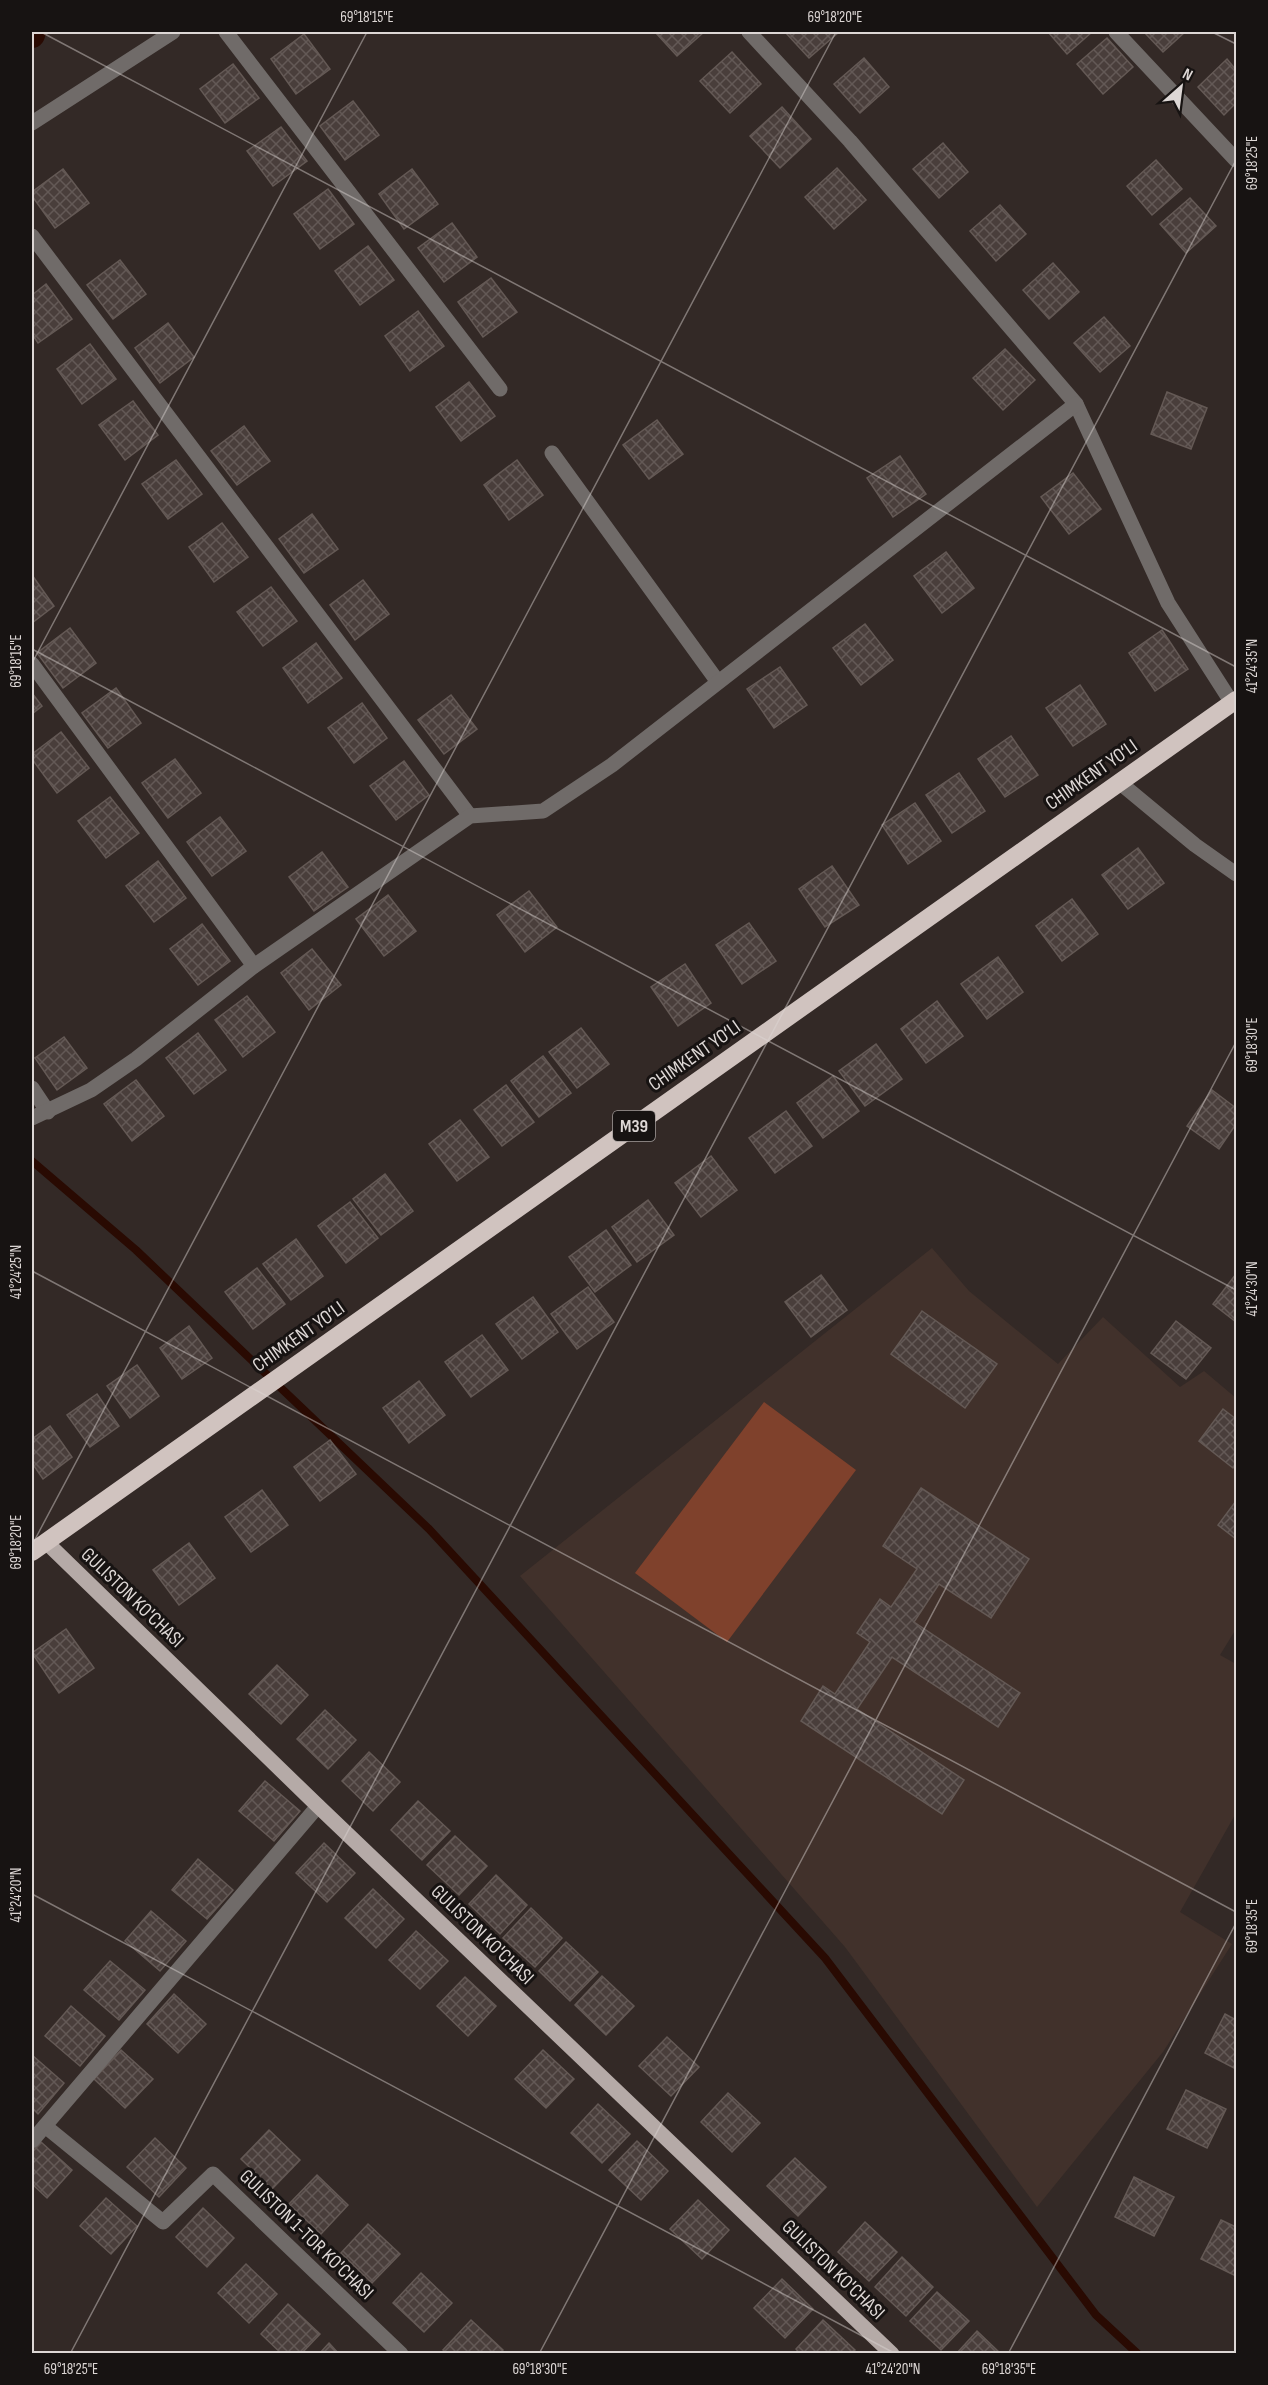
<svg xmlns="http://www.w3.org/2000/svg" width="1268" height="2385" font-family="'Sofia Sans Condensed',sans-serif">
	<style>
		.built { fill: #41312b }
		.pitch { fill: #7f412c }
		.lines { fill: none; stroke-linecap: round; stroke-linejoin: round }
		.stream { stroke: #290a02; stroke-width: 8 }
		.canal { stroke: #290a02; stroke-width: 26 }
		.building { fill: url(#building-cross-hatch); stroke: #645955; stroke-width: 1.5 }
		.minor { stroke: #706b69; stroke-width: 15 }
		.major { stroke: #b5aaa7; stroke-width: 15 }
		.highway { stroke: #d0c3bf; stroke-width: 18 }
		.ticks { fill: none; stroke: #ddd7d5; stroke-width: 1.5; stroke-opacity: 0.45 }
		.labels { text-anchor: middle; stroke-width: 6; stroke-linejoin: round; paint-order: stroke }
		.shield { fill: #171312; stroke: #a29c9a; stroke-width: 1.5 }
		.shield-label { font-size: 18px; font-weight: bold; fill: #ddd7d5 }
		.street-label { font-size: 20px; fill: #ddd7d5; stroke: #171312 }
		.neatline { fill: none; stroke: #ddd7d5; stroke-width: 2 }
		.ticks-label { font-size: 15px; text-anchor: middle; fill: #ddd7d5 }
	</style>
	<defs>
		<pattern id="building-cross-hatch" width="8" height="8" patternUnits="userSpaceOnUse" patternTransform="scale(1.5)"><rect width="8" height="8" fill="#493e3b"/><path d="M0 0l8 8M0 8l8-8" fill="none" stroke="#635956"/></pattern>
	</defs>
	<rect width="100%" height="100%" fill="#332926"/>
	<!-- built -->
	<polygon class="built" points="932,1248 969,1291 1058,1364 1103,1317 1180,1387 1204,1371 1236,1398 1236,1629 1220,1655 1236,1664 1236,1813 1180,1912 1232,1944 1163,2052 1037,2207 845,1947 520,1576"/>
	<!-- pitch -->
	<polygon class="pitch" points="764,1402 856,1470 727,1642 635,1573"/>
	<g class="lines">
		<!-- stream -->
		<polyline class="stream" points="32,1161 136,1250 429,1529 825,1958 1096,2315 1138,2354"/>
		<!-- canal -->
		<polyline class="canal" points="32,35 33,32"/>
	</g>
	<!-- building -->
	<g class="building">
		<polygon points="655,32 704,32 677,56"/>
		<polygon points="785,32 839,32 809,58"/>
		<polygon points="1048,32 1092,32 1067,54"/>
		<polygon points="1144,32 1185,32 1163,52"/>
		<polygon points="304,34 330,69 296,94 271,59"/>
		<polygon points="1107,38 1133,67 1103,94 1077,64"/>
		<polygon points="732,52 761,84 730,113 700,81"/>
		<polygon points="864,58 889,87 860,113 834,84"/>
		<polygon points="1227,59 1236,70 1236,103 1224,115 1198,87"/>
		<polygon points="233,64 259,98 225,123 200,89"/>
		<polygon points="353,101 379,135 345,160 320,126"/>
		<polygon points="782,107 811,139 780,168 750,136"/>
		<polygon points="281,127 307,161 273,186 247,151"/>
		<polygon points="943,143 968,172 939,198 913,169"/>
		<polygon points="1156,160 1182,189 1152,215 1127,186"/>
		<polygon points="837,168 866,200 834,229 805,197"/>
		<polygon points="63,169 89,203 55,228 32,196 32,192"/>
		<polygon points="412,169 438,204 404,229 379,194"/>
		<polygon points="328,189 354,224 320,249 294,214"/>
		<polygon points="1190,198 1216,226 1186,253 1160,224"/>
		<polygon points="1000,205 1026,234 996,261 970,231"/>
		<polygon points="452,223 477,257 444,282 418,248"/>
		<polygon points="368,246 394,280 360,305 335,271"/>
		<polygon points="120,260 146,294 113,319 87,285"/>
		<polygon points="1053,263 1079,292 1049,319 1023,290"/>
		<polygon points="491,278 517,312 483,337 458,302"/>
		<polygon points="46,284 72,319 38,343 32,334 32,295"/>
		<polygon points="418,311 444,346 410,371 385,336"/>
		<polygon points="1104,317 1130,346 1100,372 1074,343"/>
		<polygon points="168,323 194,357 160,383 135,348"/>
		<polygon points="90,344 116,379 82,404 57,369"/>
		<polygon points="1005,349 1035,380 1003,410 973,378"/>
		<polygon points="469,382 495,416 461,441 436,407"/>
		<polygon points="1167,392 1207,408 1191,449 1151,434"/>
		<polygon points="133,401 158,435 125,460 99,425"/>
		<polygon points="657,420 683,454 649,479 623,445"/>
		<polygon points="244,426 270,461 237,485 211,451"/>
		<polygon points="900,456 926,494 893,517 867,478"/>
		<polygon points="176,460 202,494 168,519 142,484"/>
		<polygon points="517,460 543,495 509,520 484,485"/>
		<polygon points="1073,473 1101,509 1069,534 1041,497"/>
		<polygon points="312,514 338,549 304,573 279,539"/>
		<polygon points="222,523 248,557 214,582 189,547"/>
		<polygon points="946,552 974,588 942,613 914,576"/>
		<polygon points="32,575 54,606 32,623"/>
		<polygon points="363,580 389,614 355,640 330,605"/>
		<polygon points="271,587 297,621 263,646 237,612"/>
		<polygon points="865,624 893,660 861,685 833,648"/>
		<polygon points="70,628 96,663 63,688 37,653"/>
		<polygon points="1162,630 1188,669 1155,691 1129,653"/>
		<polygon points="316,643 342,678 308,703 283,668"/>
		<polygon points="780,667 807,705 774,728 747,689"/>
		<polygon points="1080,685 1106,724 1073,746 1046,708"/>
		<polygon points="116,688 141,723 108,748 82,713"/>
		<polygon points="32,693 42,706 32,714"/>
		<polygon points="451,695 477,729 444,754 418,720"/>
		<polygon points="362,703 387,738 354,763 328,728"/>
		<polygon points="61,732 89,768 57,793 32,759 32,754"/>
		<polygon points="1011,736 1038,775 1005,797 978,759"/>
		<polygon points="175,759 201,793 168,818 142,783"/>
		<polygon points="404,761 429,795 396,820 370,786"/>
		<polygon points="959,773 985,811 952,833 926,795"/>
		<polygon points="110,797 139,833 106,858 78,821"/>
		<polygon points="915,803 941,841 908,864 882,825"/>
		<polygon points="220,817 246,851 212,876 187,842"/>
		<polygon points="1138,848 1164,883 1128,909 1102,875"/>
		<polygon points="322,852 348,887 314,911 289,877"/>
		<polygon points="158,861 186,898 154,922 126,886"/>
		<polygon points="832,866 859,905 825,927 799,889"/>
		<polygon points="529,891 557,927 525,952 497,915"/>
		<polygon points="388,895 416,931 384,956 356,919"/>
		<polygon points="1072,899 1098,934 1062,961 1036,926"/>
		<polygon points="749,923 776,961 742,984 716,945"/>
		<polygon points="202,924 230,961 198,985 170,949"/>
		<polygon points="312,949 341,985 309,1010 281,973"/>
		<polygon points="998,957 1023,992 987,1019 961,984"/>
		<polygon points="685,964 711,1003 678,1026 651,987"/>
		<polygon points="247,996 275,1032 243,1057 215,1020"/>
		<polygon points="937,1001 963,1036 926,1063 901,1029"/>
		<polygon points="581,1028 609,1064 577,1088 549,1052"/>
		<polygon points="198,1033 226,1070 194,1094 166,1058"/>
		<polygon points="64,1037 87,1068 57,1090 35,1058"/>
		<polygon points="876,1044 902,1079 865,1106 839,1071"/>
		<polygon points="543,1056 571,1093 539,1117 511,1081"/>
		<polygon points="833,1076 859,1111 823,1138 797,1103"/>
		<polygon points="136,1080 164,1116 132,1141 104,1104"/>
		<polygon points="506,1085 534,1122 502,1146 474,1110"/>
		<polygon points="1212,1090 1236,1108 1236,1124 1219,1149 1187,1126"/>
		<polygon points="786,1111 812,1146 775,1173 749,1138"/>
		<polygon points="460,1120 489,1157 457,1181 429,1144"/>
		<polygon points="711,1156 737,1190 701,1217 675,1183"/>
		<polygon points="385,1174 413,1211 381,1235 353,1199"/>
		<polygon points="648,1200 674,1235 637,1262 612,1227"/>
		<polygon points="350,1202 378,1238 346,1263 318,1226"/>
		<polygon points="606,1230 631,1265 595,1292 569,1257"/>
		<polygon points="296,1239 323,1276 291,1300 263,1264"/>
		<polygon points="257,1268 285,1304 253,1329 225,1292"/>
		<polygon points="1236,1274 1236,1322 1213,1304"/>
		<polygon points="821,1275 847,1310 811,1337 785,1302"/>
		<polygon points="588,1287 614,1322 577,1349 551,1314"/>
		<polygon points="533,1297 558,1332 522,1359 496,1324"/>
		<polygon points="922,1311 997,1364 965,1408 891,1354"/>
		<polygon points="1176,1321 1211,1348 1186,1379 1151,1353"/>
		<polygon points="189,1326 212,1358 182,1379 160,1348"/>
		<polygon points="482,1335 508,1370 471,1397 445,1362"/>
		<polygon points="137,1365 159,1396 130,1418 107,1386"/>
		<polygon points="419,1381 445,1415 409,1443 383,1408"/>
		<polygon points="97,1394 119,1426 90,1447 67,1415"/>
		<polygon points="1223,1409 1236,1419 1236,1464 1233,1468 1199,1441"/>
		<polygon points="50,1426 72,1457 43,1479 32,1463 32,1439"/>
		<polygon points="330,1440 356,1474 320,1501 294,1467"/>
		<polygon points="921,1488 1029,1559 991,1618 939,1584 914,1622 1020,1693 998,1727 892,1657 857,1709 964,1780 942,1814 801,1721 823,1686 835,1694 870,1642 857,1633 880,1599 891,1607 917,1569 883,1546"/>
		<polygon points="262,1490 288,1525 251,1552 225,1517"/>
		<polygon points="1236,1501 1236,1539 1218,1525"/>
		<polygon points="189,1543 215,1578 179,1605 153,1570"/>
		<polygon points="66,1629 94,1668 59,1693 32,1653"/>
		<polygon points="277,1665 308,1695 281,1724 249,1694"/>
		<polygon points="325,1710 356,1740 328,1769 297,1739"/>
		<polygon points="369,1752 400,1782 373,1811 342,1781"/>
		<polygon points="265,1781 300,1811 274,1841 239,1811"/>
		<polygon points="418,1801 450,1831 422,1860 391,1830"/>
		<polygon points="455,1836 487,1866 459,1895 427,1865"/>
		<polygon points="324,1843 355,1873 327,1902 296,1873"/>
		<polygon points="198,1859 233,1890 207,1919 172,1890"/>
		<polygon points="496,1875 527,1905 500,1934 469,1904"/>
		<polygon points="373,1889 404,1919 376,1948 345,1918"/>
		<polygon points="531,1908 562,1938 535,1967 503,1938"/>
		<polygon points="151,1911 186,1941 160,1971 125,1941"/>
		<polygon points="416,1931 448,1961 420,1989 389,1960"/>
		<polygon points="566,1942 598,1972 570,2001 539,1971"/>
		<polygon points="110,1961 145,1990 119,2020 84,1990"/>
		<polygon points="602,1976 634,2006 606,2035 575,2005"/>
		<polygon points="465,1977 496,2006 468,2036 437,2006"/>
		<polygon points="174,1994 206,2024 178,2053 147,2024"/>
		<polygon points="71,2006 105,2036 80,2066 45,2036"/>
		<polygon points="1225,2014 1236,2020 1236,2069 1205,2053"/>
		<polygon points="667,2037 699,2067 671,2096 639,2066"/>
		<polygon points="121,2050 153,2079 125,2108 94,2079"/>
		<polygon points="543,2050 574,2079 546,2108 515,2079"/>
		<polygon points="32,2055 64,2083 38,2114 32,2108"/>
		<polygon points="1186,2090 1226,2109 1207,2148 1167,2129"/>
		<polygon points="728,2093 760,2123 732,2152 701,2122"/>
		<polygon points="598,2104 630,2134 602,2163 571,2133"/>
		<polygon points="269,2130 300,2160 272,2189 241,2159"/>
		<polygon points="155,2138 186,2168 159,2197 127,2167"/>
		<polygon points="637,2141 668,2171 641,2200 609,2170"/>
		<polygon points="41,2142 72,2170 47,2198 32,2184 32,2152"/>
		<polygon points="795,2158 826,2187 798,2216 767,2186"/>
		<polygon points="317,2175 348,2205 321,2234 289,2204"/>
		<polygon points="1134,2177 1174,2197 1154,2236 1115,2217"/>
		<polygon points="106,2198 137,2226 111,2254 80,2226"/>
		<polygon points="698,2200 729,2230 702,2259 670,2229"/>
		<polygon points="203,2208 234,2238 207,2267 176,2237"/>
		<polygon points="1221,2220 1236,2227 1236,2276 1201,2259"/>
		<polygon points="865,2222 897,2252 869,2281 838,2252"/>
		<polygon points="368,2224 400,2254 372,2283 341,2253"/>
		<polygon points="902,2257 933,2287 906,2316 875,2287"/>
		<polygon points="246,2264 277,2294 249,2323 218,2293"/>
		<polygon points="421,2273 452,2303 424,2332 393,2303"/>
		<polygon points="782,2279 813,2309 785,2338 754,2308"/>
		<polygon points="937,2292 969,2321 941,2350 910,2321"/>
		<polygon points="288,2304 320,2334 301,2354 282,2354 261,2334"/>
		<polygon points="471,2320 503,2350 499,2354 448,2354 443,2350"/>
		<polygon points="823,2320 855,2350 851,2354 800,2354 796,2349"/>
		<polygon points="977,2331 1001,2354 956,2354"/>
		<polygon points="329,2343 339,2354 319,2354"/>
	</g>
	<g class="lines">
		<!-- minor -->
		<g class="minor">
			<polyline points="226,32 500,389"/>
			<polyline points="749,32 850,141 1076,404 1168,603 1232,703"/>
			<polyline points="1116,32 1236,160"/>
			<polyline points="32,123 173,32"/>
			<polyline points="32,236 470,816"/>
			<polyline points="552,453 718,682"/>
			<polyline points="32,664 254,966"/>
			<polyline points="1119,782 1195,845 1236,874"/>
			<polyline points="32,1088 48,1112"/>
			<polyline points="32,1118 91,1090 136,1059 254,966 470,816 543,811 612,765 1076,404"/>
			<polyline points="45,2126 163,2222 213,2174 401,2354"/>
			<polyline points="32,2141 318,1806"/>
		</g>
		<!-- major -->
		<polyline class="major" points="46,1542 318,1806 892,2354"/>
		<!-- highway -->
		<polyline class="highway" points="32,1552 1236,700"/>
	</g>
	<!-- ticks -->
	<path class="ticks" d="M41 32 1236 667M1212 32 1236 44M32 649 1236 1290M32 663 367 32M32 1271 1236 1912M32 1545 836 32M32 1894 896 2354M70 2354 1236 160M539 2354 1236 1042M1008 2354 1236 1923"/>
	<g class="labels">
		<!-- shield labels -->
		<rect class="shield" x="613" y="1111" width="42" height="30" rx="4.5"/>
		<g class="shield-label">
			<text x="634" y="1132">M39</text>
		</g>
		<!-- street labels -->
		<g class="street-label">
			<text transform="translate(1091 774) rotate(-35)" y="7">CHIMKENT YO‘LI</text>
			<text transform="translate(694 1055) rotate(-35)" y="7">CHIMKENT YO‘LI</text>
			<text transform="translate(298 1336) rotate(-35)" y="7">CHIMKENT YO‘LI</text>
			<text transform="translate(133 1597) rotate(44)" y="7">GULISTON KO'CHASI</text>
			<text transform="translate(483 1934) rotate(44)" y="7">GULISTON KO'CHASI</text>
			<text transform="translate(307 2234) rotate(44)" y="7">GULISTON 1-TOR KO'CHASI</text>
			<text transform="translate(834 2269) rotate(44)" y="7">GULISTON KO'CHASI</text>
		</g>
	</g>
	<!-- border -->
	<rect width="1268" height="2385" fill="none" stroke="#171312" stroke-width="66"/>
	<!-- north arrow -->
	<g transform="translate(1181 87) rotate(28)" stroke="#171312" stroke-width="4.5" paint-order="stroke">
	<path d="M0-4.5L10 22L0 15L-10 22Z" fill="#ddd7d5"/>
	<text y="-9" font-size="16" font-weight="bold" text-anchor="middle" fill="#ddd7d5">N</text>
	</g>
	<rect x="33" y="33" width="1202" height="2319" class="neatline"/>
	<g class="ticks-label">
		<text x="367" y="22">69°18'15"E</text>
		<text x="835" y="22">69°18'20"E</text>
		<text transform="translate(1252 163) rotate(-90)" y="5">69°18'25"E</text>
		<text transform="translate(16 661) rotate(-90)" y="5">69°18'15"E</text>
		<text transform="translate(1252 666) rotate(-90)" y="5">41°24'35"N</text>
		<text transform="translate(1252 1045) rotate(-90)" y="5">69°18'30"E</text>
		<text transform="translate(16 1272) rotate(-90)" y="5">41°24'25"N</text>
		<text transform="translate(1252 1289) rotate(-90)" y="5">41°24'30"N</text>
		<text transform="translate(16 1542) rotate(-90)" y="5">69°18'20"E</text>
		<text transform="translate(16 1895) rotate(-90)" y="5">41°24'20"N</text>
		<text transform="translate(1252 1926) rotate(-90)" y="5">69°18'35"E</text>
		<text x="71" y="2374">69°18'25"E</text>
		<text x="540" y="2374">69°18'30"E</text>
		<text x="893" y="2374">41°24'20"N</text>
		<text x="1009" y="2374">69°18'35"E</text>
	</g>
</svg>
